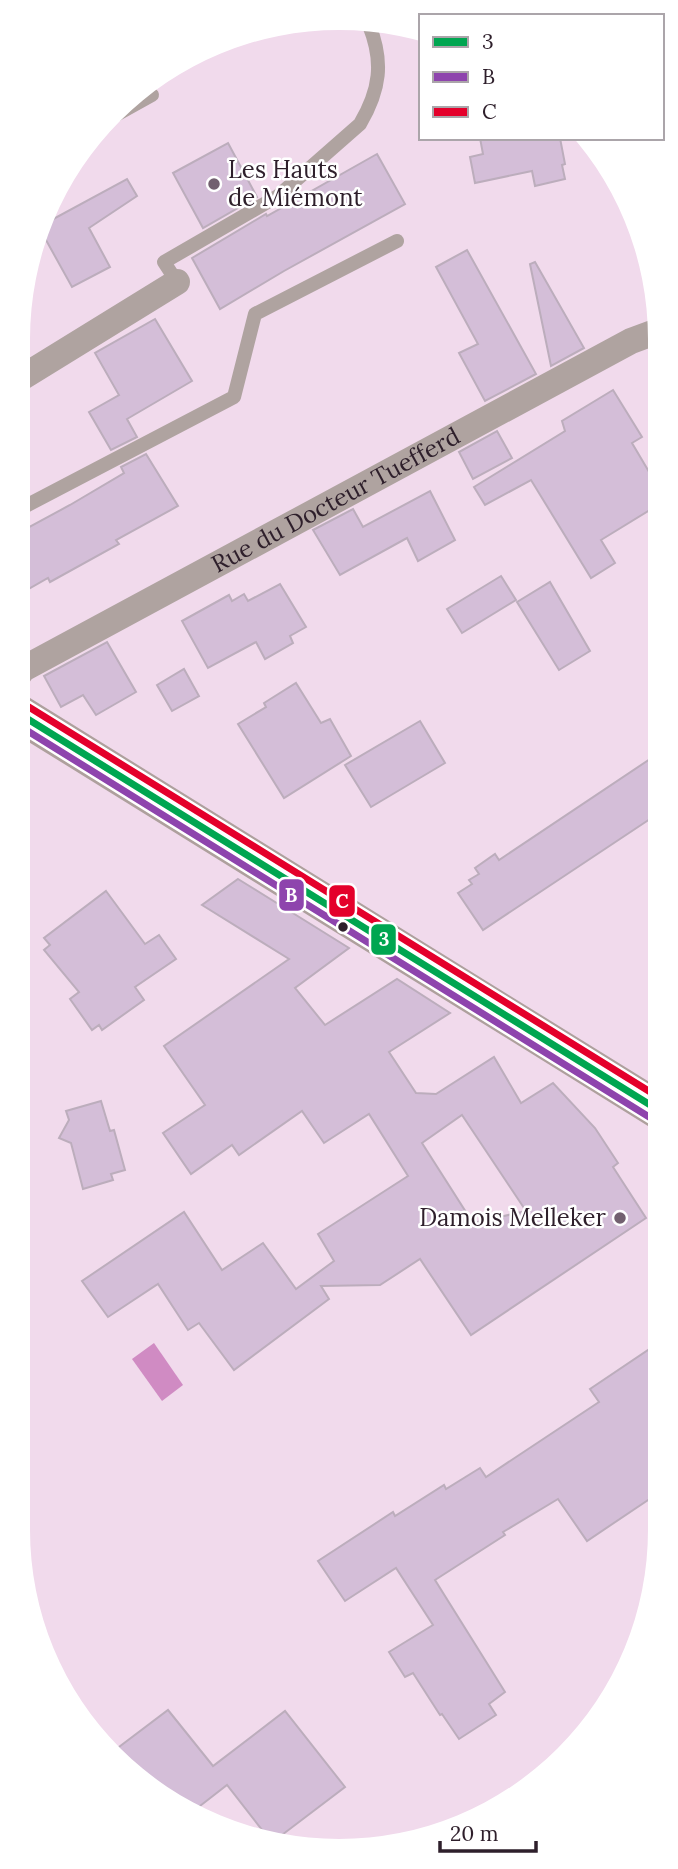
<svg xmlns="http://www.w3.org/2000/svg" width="678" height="1869" font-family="Lora,serif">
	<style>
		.water { fill: #d08bc3 }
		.building { fill: #d4bed8; stroke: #bcadbc; stroke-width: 2; fill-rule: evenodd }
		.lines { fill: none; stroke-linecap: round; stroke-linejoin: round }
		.lane { stroke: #afa3a0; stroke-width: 14 }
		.street { stroke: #afa3a0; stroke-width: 26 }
		.secondary { stroke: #aea09d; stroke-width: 38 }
		.bus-1-casing { stroke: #fff; stroke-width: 12 }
		.bus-2-casing { stroke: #fff; stroke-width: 12 }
		.bus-3-casing { stroke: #fff; stroke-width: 12 }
		.bus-1 { stroke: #00a651; stroke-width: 7 }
		.bus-2 { stroke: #8e44ad; stroke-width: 7 }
		.bus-3 { stroke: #e4002b; stroke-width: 7 }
		.poi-dot { fill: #72606f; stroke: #fff; stroke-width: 2.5 }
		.bus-dot { fill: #2e1f2b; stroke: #fff; stroke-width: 2.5 }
		.labels { text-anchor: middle; stroke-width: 5; stroke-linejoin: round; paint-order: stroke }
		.poi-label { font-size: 24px; fill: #2e1f2b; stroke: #fff; text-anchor: start }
		.street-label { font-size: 24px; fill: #2e1f2b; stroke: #fff }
		.line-badge { stroke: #fff; stroke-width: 2.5 }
		.badge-label { font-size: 19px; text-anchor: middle; font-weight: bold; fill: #fff }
	</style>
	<rect width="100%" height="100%" fill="#f1daec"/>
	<!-- water -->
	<polygon class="water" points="154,1343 183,1385 162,1401 132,1359"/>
	<!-- building -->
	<g class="building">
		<polygon points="480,138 560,138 565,164 562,165 565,179 535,186 532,171 475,183 470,157 483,154"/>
		<polygon points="228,143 257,197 203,228 173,173"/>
		<polygon points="377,154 405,204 284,271 220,309 192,258 266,214 267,216"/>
		<polygon points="127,179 137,196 89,228 110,267 72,287 41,231 44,224"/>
		<polygon points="467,250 536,374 485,401 459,353 478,344 436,267"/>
		<polygon points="535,262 584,348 551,366 530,264"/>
		<polygon points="155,319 192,381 127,419 137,437 111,450 89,412 119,395 95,353"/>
		<polygon points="613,390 642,437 632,443 658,487 658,505 601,540 615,563 591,578 531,480 485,505 474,487 565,431 562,421"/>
		<polygon points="497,431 512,458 473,479 459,452"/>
		<polygon points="146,454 178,506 116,540 119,544 50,582 48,578 18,595 18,533 70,505 124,473 121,467"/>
		<polygon points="430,491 455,540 418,561 407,538 340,575 313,530 353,509 363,527"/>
		<polygon points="501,576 516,600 462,633 447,609"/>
		<polygon points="550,582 590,651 559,670 517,602"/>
		<polygon points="280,584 306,627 290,636 293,643 265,659 256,642 208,668 182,621 229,595 232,601 244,594 248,601"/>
		<polygon points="107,642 136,692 96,715 83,695 61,707 44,676"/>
		<polygon points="184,669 199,696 172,711 157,685"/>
		<polygon points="296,683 321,723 330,719 351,756 284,798 238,724 266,707 264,703"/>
		<polygon points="420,721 445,763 371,807 345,765"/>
		<polygon points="659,753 659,813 483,930 458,893 472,884 469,880 479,874 475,868 495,854 499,860"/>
		<path d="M238 879 349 948 295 988 325 1025 397 979 450 1013 389 1052 416 1093 436 1094 494 1057 521 1103 553 1083 595 1128 618 1163 613 1167 646 1218 471 1335 420 1259 380 1285 321 1286 329 1299 234 1370 199 1323 188 1330 158 1284 108 1317 82 1281 184 1212 222 1270 263 1243 296 1289 334 1261 318 1234 408 1176 369 1114 324 1143 302 1111 239 1155 232 1145 191 1174 163 1133 205 1105 164 1046 289 959 202 905ZM462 1115 526 1211 473 1223 422 1143Z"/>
		<polygon points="106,891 145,944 159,935 176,959 135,987 144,1000 102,1030 99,1025 92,1030 70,999 79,992 44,950 50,945 44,938"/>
		<polygon points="101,1101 110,1131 114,1130 125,1170 111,1174 113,1180 83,1189 71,1143 59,1138 69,1120 66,1111"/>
		<polygon points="660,1342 660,1492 587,1541 558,1499 503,1532 505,1535 435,1580 505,1692 489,1704 496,1715 459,1739 442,1714 440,1715 413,1673 405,1677 389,1652 433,1625 396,1568 345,1601 318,1561 393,1512 395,1516 444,1485 446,1489 480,1468 486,1477 599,1402 590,1389"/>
		<polygon points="168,1710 213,1766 285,1711 345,1787 274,1841 270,1840 227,1785 191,1813 179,1809 111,1753"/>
	</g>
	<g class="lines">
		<!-- lane -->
		<g class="lane">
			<polyline points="116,115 152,95"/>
			<path d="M177 282 164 262 278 196 360 124C380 90 384 62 369 25"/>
			<polyline points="18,510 234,397 255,314 397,241"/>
		</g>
		<!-- street -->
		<g class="street">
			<polyline points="18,380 177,282"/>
			<path id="s1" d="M18 676 23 669 631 341 658 331"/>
		</g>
		<!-- secondary -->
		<polyline class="secondary" points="18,713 660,1111"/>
		<defs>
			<polyline id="bus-1" points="18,713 660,1111"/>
			<polyline id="bus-2" points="18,725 654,1120"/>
			<polyline id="bus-3" points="24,704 660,1098"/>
		</defs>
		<!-- bus-1 casing -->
		<use href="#bus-1" class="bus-1-casing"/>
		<!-- bus-2 casing -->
		<use href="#bus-2" class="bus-2-casing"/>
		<!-- bus-3 casing -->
		<use href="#bus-3" class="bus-3-casing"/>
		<!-- bus-1 -->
		<use href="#bus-1" class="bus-1"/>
		<!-- bus-2 -->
		<use href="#bus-2" class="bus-2"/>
		<!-- bus-3 -->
		<use href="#bus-3" class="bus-3"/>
	</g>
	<!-- markers -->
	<g class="poi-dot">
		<circle cx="214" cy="184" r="7"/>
		<circle cx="620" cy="1218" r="7"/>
	</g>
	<circle class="bus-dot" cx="343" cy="927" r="6"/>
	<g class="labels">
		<!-- poi labels -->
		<g class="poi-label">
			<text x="228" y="178">Les Hauts<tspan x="228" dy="28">de Miémont</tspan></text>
			<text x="606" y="1226" text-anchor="end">Damois Melleker</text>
		</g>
		<!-- street labels -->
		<g class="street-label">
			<text dy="8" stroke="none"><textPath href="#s1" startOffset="364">Rue du Docteur Tuefferd</textPath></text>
		</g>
	</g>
	<!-- crop -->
	<path d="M0 0H678V1869H0ZM339 30H339A309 309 0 0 1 648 339V1530A309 309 0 0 1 339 1839H339A309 309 0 0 1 30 1530V339A309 309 0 0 1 339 30Z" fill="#fff" fill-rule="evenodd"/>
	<g class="line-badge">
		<rect x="278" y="878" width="27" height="34" rx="7" fill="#8e44ad"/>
		<rect x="328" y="884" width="28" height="34" rx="7" fill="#e4002b"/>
		<rect x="370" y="923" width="27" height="33" rx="7" fill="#00a651"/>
	</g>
	<g class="badge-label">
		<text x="291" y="902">B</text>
		<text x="342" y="908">C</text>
		<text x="384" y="946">3</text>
	</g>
	<!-- legend -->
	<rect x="419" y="14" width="245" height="126" fill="#ffffff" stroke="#aba5aa" stroke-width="2"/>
	<rect x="433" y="37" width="35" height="10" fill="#00a651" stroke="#aba5aa" stroke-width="2"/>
	<text x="482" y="49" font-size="21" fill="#2e1f2b">3</text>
	<rect x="433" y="72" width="35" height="10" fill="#8e44ad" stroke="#aba5aa" stroke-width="2"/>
	<text x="482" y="84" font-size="21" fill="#2e1f2b">B</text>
	<rect x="433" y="107" width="35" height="10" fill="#e4002b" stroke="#aba5aa" stroke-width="2"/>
	<text x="482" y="119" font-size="21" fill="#2e1f2b">C</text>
	<!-- scale -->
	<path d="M440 1841v10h96v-10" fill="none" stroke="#2e1f2b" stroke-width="3.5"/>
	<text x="450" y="1841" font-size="21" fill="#2e1f2b" stroke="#ffffff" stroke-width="5" paint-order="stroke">20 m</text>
</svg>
